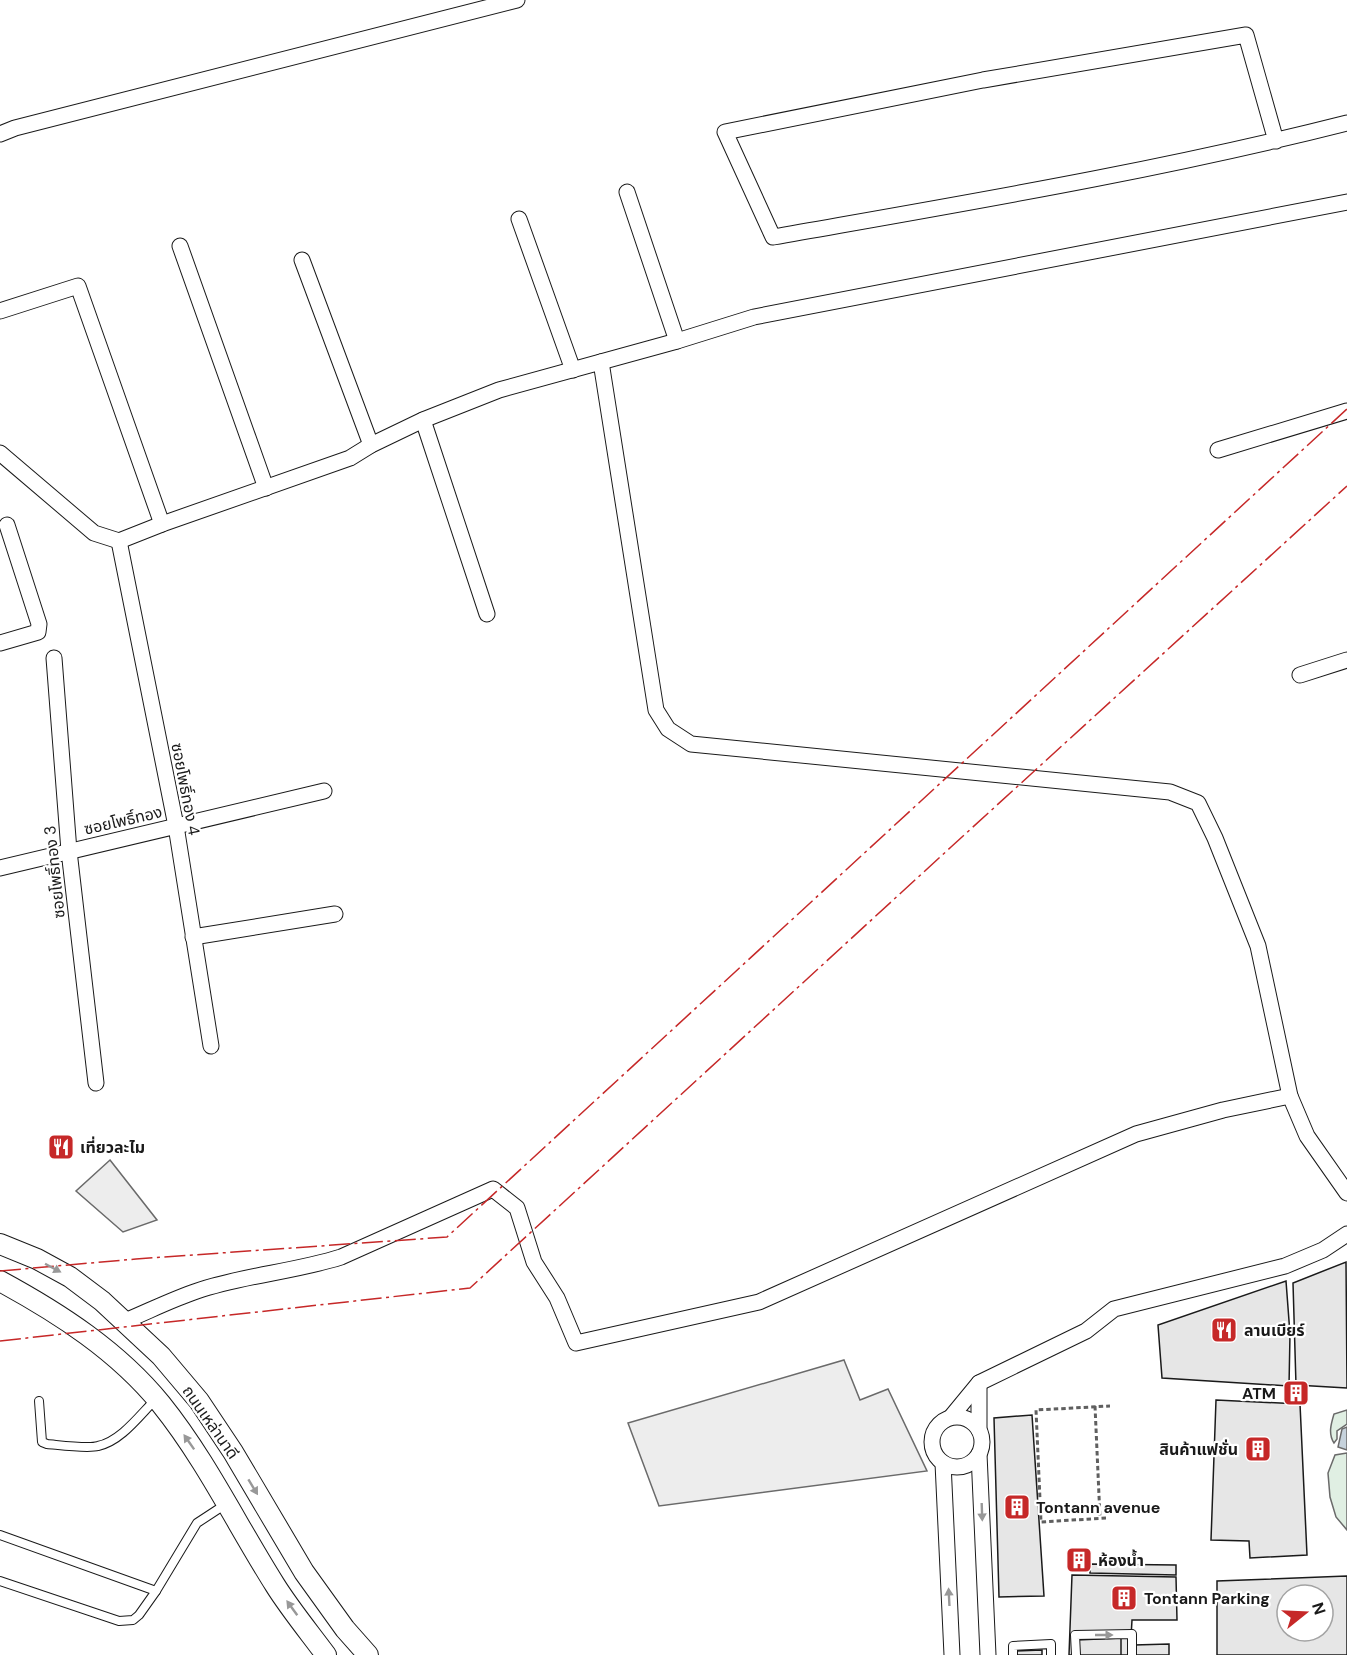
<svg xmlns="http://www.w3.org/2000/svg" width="1347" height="1655" font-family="'DM Sans','Noto Sans Thai',sans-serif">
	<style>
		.green { fill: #e0efe3; stroke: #6a6a6a; stroke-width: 1.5 }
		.parking { fill: #ededed; stroke: #6a6a6a; stroke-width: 1.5 }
		.water { fill: #c6d2dc; stroke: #6a6a6a; stroke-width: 1.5 }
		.building { fill: #e6e6e6; stroke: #1a1a1a; stroke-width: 1.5; fill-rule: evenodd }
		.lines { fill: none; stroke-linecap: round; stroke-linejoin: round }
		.service-casing { stroke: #1a1a1a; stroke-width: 10 }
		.minor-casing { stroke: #1a1a1a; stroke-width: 17 }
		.secondary-casing { stroke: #1a1a1a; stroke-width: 22 }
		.path { stroke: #5f5f5f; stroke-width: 3; stroke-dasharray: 4.5 3; stroke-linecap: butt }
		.service { stroke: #fff; stroke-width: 8 }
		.minor { stroke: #fff; stroke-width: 15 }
		.secondary { stroke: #fff; stroke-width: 20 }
		.power { stroke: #c62828; stroke-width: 1.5; stroke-dasharray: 21 4.5 3 4.5; stroke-linecap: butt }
		.oneway { fill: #989898 }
		.labels { text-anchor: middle; stroke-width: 4.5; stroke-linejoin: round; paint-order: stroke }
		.street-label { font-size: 16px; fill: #1a1a1a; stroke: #fff }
		.poi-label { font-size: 16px; font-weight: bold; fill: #1a1a1a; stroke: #fff; text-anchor: start }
	</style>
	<rect width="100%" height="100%" fill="#fff"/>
	<!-- green -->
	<g class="green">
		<path d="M1347 1410V1424L1337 1431V1439L1334 1443C1328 1434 1331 1424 1334 1414Z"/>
		<polygon points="1347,1453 1347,1530 1336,1517 1330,1497 1328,1473 1335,1455"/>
	</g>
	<!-- parking -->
	<g class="parking">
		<polygon points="110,1160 157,1220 123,1232 76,1191"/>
		<polygon points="844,1360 860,1400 888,1389 927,1471 659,1506 628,1423"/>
	</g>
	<!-- water -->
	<polygon class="water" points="1347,1427 1347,1450 1338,1447 1342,1429"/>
	<!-- building -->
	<g class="building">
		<polygon points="1346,1262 1347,1388 1296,1385 1293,1283"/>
		<polygon points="1286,1281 1290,1334 1289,1386 1162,1378 1158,1325"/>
		<polygon points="1292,1390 1300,1391 1300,1396 1290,1394"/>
		<polygon points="1216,1400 1300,1404 1307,1555 1250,1558 1249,1541 1211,1540"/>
		<polygon points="1032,1415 1044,1596 999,1597 994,1418"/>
		<polygon points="1075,1550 1084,1550 1083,1570 1074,1570"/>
		<polygon points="1090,1564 1176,1565 1176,1575 1090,1573"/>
		<polygon points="1072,1575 1176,1577 1177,1620 1132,1620 1130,1655 1069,1655"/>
		<path d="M1347 1576V1655H1217V1581ZM1287 1595H1323V1631H1287Z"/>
		<polygon points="1121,1638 1121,1655 1078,1655 1077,1640"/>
		<polygon points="1169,1644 1169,1655 1134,1655 1134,1645"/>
		<polygon points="1042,1650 1042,1655 1016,1655 1016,1651"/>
	</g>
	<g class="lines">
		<defs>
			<g id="service">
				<path d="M39 1401 42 1442 47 1444C59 1445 88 1449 98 1446 121 1441 139 1416 155 1400"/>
				<polyline points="0,1535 156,1591"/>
				<polyline points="0,1581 119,1621 133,1620 139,1615 156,1591 197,1523 226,1504"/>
				<polyline points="1013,1655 1013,1646 1051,1644 1051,1655"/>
				<polyline points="1076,1655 1075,1635 1132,1634 1132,1655"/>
			</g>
			<g id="minor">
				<polyline points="0,134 15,128 517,0"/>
				<path d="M1276 141 1246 35 983 80 725 132 773 237C965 203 1158 171 1347 123"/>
				<polyline points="627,192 677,341"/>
				<polyline points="519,219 573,370"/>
				<polyline points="180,246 266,488"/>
				<polyline points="302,260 371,445"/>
				<polyline points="0,311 78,286 162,524"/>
				<polyline points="423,420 487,614"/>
				<polyline points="1218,450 1347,411"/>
				<polyline points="0,453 94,533 119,541 162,524 350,458 371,445 423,420 499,390 677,341 754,317 1347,202"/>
				<polyline points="119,541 176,826 211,1046"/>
				<polyline points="0,643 38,632 39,624 7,525"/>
				<polyline points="54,658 69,851 96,1083"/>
				<polyline points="1300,675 1347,660"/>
				<polyline points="0,868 324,791"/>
				<polyline points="193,937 335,914"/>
				<polyline points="1290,1096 1307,1136 1347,1193"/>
				<path d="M125 1321C149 1311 173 1299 197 1291 244 1275 294 1272 341 1257L493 1189 517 1208 534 1262 557 1298 576 1343 759 1302 1136 1134 1223 1110 1290 1096 1258 946 1215 838 1198 803 1170 792 691 744 668 729 656 710 601 362"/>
				<polyline points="979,1383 979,1430"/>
				<circle cx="957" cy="1442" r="25"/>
				<polyline points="951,1417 979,1383 1086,1331 1114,1309 1285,1266 1323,1250 1347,1234"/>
				<polyline points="979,1454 988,1655"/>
				<polyline points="943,1463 952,1655"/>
			</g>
			<g id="secondary">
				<polyline points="0,1244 37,1259 70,1277 102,1301 161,1356 199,1401 233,1452 304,1572 345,1629 368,1655"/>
				<path d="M0 1281C59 1313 118 1351 161 1404 206 1460 237 1525 275 1585 290 1609 309 1632 326 1655"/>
			</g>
		</defs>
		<!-- service casing -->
		<use href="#service" class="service-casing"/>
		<!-- minor casing -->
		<use href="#minor" class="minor-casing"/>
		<!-- secondary casing -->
		<use href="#secondary" class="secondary-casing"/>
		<!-- path -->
		<g class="path">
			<polyline points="1095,1406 1100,1518"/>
			<polyline points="1106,1518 1041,1522 1036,1410 1110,1406"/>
		</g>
		<!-- service -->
		<use href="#service" class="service"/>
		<!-- minor -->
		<use href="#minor" class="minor"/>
		<!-- secondary -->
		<use href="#secondary" class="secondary"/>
		<!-- power -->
		<g class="power">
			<polyline points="0,1271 136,1259 447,1237 1347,409"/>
			<polyline points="0,1341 470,1288 951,847 1347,486"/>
		</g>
	</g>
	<!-- one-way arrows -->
	<defs><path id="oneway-solid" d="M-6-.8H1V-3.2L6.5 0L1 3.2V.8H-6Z" transform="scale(1.5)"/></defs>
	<g class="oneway">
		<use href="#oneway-solid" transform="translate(53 1268) rotate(28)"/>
		<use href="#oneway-solid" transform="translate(189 1442) rotate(-125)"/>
		<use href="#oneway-solid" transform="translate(253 1487) rotate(59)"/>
		<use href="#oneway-solid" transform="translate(982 1512) rotate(88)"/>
		<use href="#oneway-solid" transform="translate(949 1597) rotate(-93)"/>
		<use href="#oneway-solid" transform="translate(292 1608) rotate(-126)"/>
		<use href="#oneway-solid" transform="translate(1104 1635)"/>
	</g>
	<!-- icons -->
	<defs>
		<symbol id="restaurant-square" viewBox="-11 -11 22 22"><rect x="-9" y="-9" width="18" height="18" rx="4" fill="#c62828" stroke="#fff"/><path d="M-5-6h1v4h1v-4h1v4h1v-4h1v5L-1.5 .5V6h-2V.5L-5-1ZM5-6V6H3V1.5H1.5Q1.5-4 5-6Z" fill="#fff"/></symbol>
		<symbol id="building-square" viewBox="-11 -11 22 22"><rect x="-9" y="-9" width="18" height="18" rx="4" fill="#c62828" stroke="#fff"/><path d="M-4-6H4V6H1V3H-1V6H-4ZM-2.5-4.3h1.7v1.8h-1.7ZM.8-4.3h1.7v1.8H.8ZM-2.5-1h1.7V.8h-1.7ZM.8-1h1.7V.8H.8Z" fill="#fff"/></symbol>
	</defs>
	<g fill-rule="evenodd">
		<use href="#restaurant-square" x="46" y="1132" width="30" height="30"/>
		<use href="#restaurant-square" x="1209" y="1315" width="30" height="30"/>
		<use href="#building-square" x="1281" y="1378" width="30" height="30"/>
		<use href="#building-square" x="1243" y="1434" width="30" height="30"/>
		<use href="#building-square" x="1002" y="1492" width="30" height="30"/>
		<use href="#building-square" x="1064" y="1545" width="30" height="30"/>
		<use href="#building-square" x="1109" y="1583" width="30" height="30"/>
	</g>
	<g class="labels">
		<!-- street labels -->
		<g class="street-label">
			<text transform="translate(186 789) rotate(79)" y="6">ซอยโพธิ์ทอง 4</text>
			<text transform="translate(123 820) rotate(-13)" y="6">ซอยโพธิ์ทอง</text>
			<text transform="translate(54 872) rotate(-96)" y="6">ซอยโพธิ์ทอง 3</text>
			<text transform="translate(211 1422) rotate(55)" y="6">ถนนเหล่านาดี</text>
		</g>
		<!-- poi labels -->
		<g class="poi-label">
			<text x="80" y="1153">เที่ยวละไม</text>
			<text x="1244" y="1336">ลานเบียร์</text>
			<text x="1276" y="1399" text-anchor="end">ATM</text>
			<text x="1238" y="1455" text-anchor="end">สินค้าแฟชั่น</text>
			<text x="1036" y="1513">Tontann avenue</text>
			<text x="1098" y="1566">ห้องน้ำ</text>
			<text x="1144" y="1604">Tontann Parking</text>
		</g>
	</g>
	<!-- north arrow -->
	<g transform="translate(1305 1613) rotate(72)"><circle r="28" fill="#ffffff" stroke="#a3a3a3" stroke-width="1.5"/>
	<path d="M0-4.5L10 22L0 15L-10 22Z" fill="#c62828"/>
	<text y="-9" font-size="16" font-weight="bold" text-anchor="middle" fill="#1a1a1a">N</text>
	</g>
</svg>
